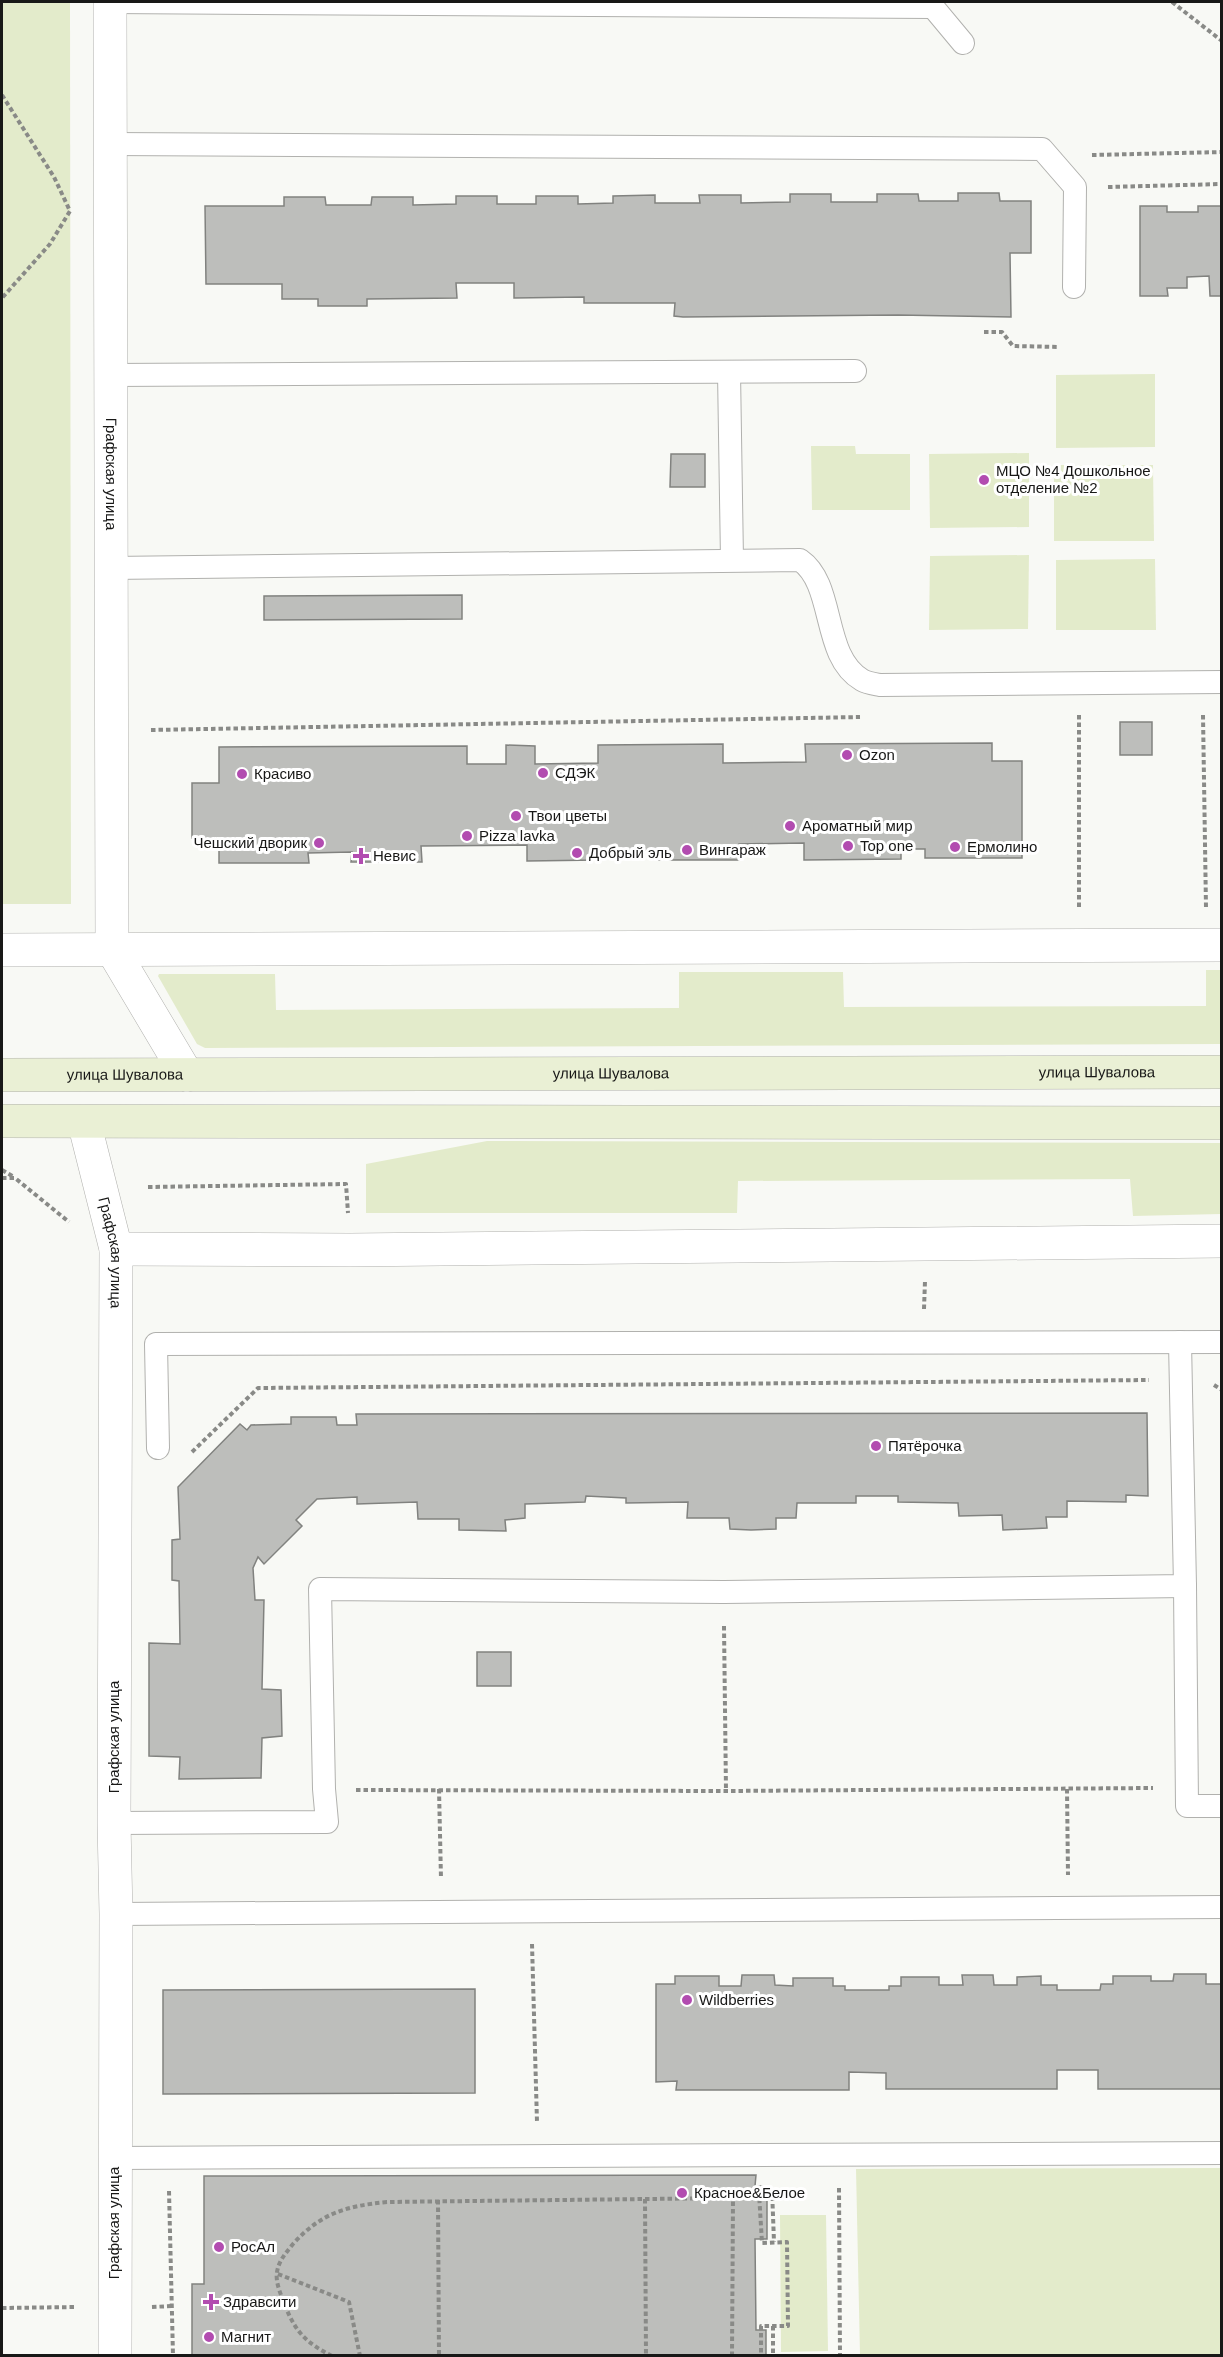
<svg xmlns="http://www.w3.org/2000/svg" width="1223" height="2357" font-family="Arial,sans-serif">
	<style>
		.green { fill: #e3ebcb }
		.building { fill: #bdbebb; stroke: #81827f; stroke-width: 1.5 }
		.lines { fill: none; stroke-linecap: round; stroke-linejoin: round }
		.lane-casing { stroke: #b1b1ae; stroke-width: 24 }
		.street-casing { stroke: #b1b1ae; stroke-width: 34 }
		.secondary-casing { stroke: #b1b1ae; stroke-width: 34 }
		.path { stroke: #898a87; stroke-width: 4; stroke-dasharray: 4.5 3; stroke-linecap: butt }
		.lane { stroke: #fff; stroke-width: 22 }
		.street { stroke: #fff; stroke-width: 33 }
		.secondary { stroke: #eaf0d5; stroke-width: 33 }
		.poi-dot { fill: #b24cb0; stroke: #fff; stroke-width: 2 }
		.labels { text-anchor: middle; stroke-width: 6; stroke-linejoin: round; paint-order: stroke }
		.poi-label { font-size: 15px; fill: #181817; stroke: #fff; text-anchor: start }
		.street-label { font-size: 15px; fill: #181817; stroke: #fff }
	</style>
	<rect width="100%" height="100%" fill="#f8f9f5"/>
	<!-- green -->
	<g class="green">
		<polygon points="2,2 70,2 71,904 2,904"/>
		<polygon points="1155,374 1155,447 1056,448 1056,375"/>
		<polygon points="811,446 855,446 856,454 910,454 910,510 812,510"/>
		<polygon points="1029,453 1029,527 930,528 929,454"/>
		<polygon points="1054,465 1153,465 1154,541 1054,541"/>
		<polygon points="1029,555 1028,629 929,630 930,556"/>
		<polygon points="1155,559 1156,630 1056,630 1056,560"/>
		<polygon points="1206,970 1221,970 1221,1044 205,1048 197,1044 158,976 159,974 275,974 276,1010 679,1008 679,972 843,972 844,1007 1206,1006"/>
		<polygon points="487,1141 1221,1143 1221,1214 1133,1216 1130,1179 738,1181 737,1213 366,1213 366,1164"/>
		<polygon points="1221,2168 1221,2355 860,2355 856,2169"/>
		<polygon points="780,2215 826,2215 828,2351 781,2352"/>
	</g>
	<!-- building -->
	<g class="building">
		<polygon points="958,193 999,193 1000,201 1031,201 1031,253 1010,253 1011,317 898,315 683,317 674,316 675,303 584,303 584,297 514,298 514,283 456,283 457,298 367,299 367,306 318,306 318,299 282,299 282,284 206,284 205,206 284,206 284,197 325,197 326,205 371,205 372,197 413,197 413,205 456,204 456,196 497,196 497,204 536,204 536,196 578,196 578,204 613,203 613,196 655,195 655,203 700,203 699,195 741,195 741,203 790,202 790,194 831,194 831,202 877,202 877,194 918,194 919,201 958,201"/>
		<polygon points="1140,206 1167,206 1167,212 1198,212 1198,206 1222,206 1222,296 1210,296 1209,276 1187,277 1187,288 1167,288 1168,296 1140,296"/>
		<polygon points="671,454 705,454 705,487 670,487"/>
		<polygon points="462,595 462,619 264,620 264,596"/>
		<rect x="1120" y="722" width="32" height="33"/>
		<polygon points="992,743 992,761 1022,761 1022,858 925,858 925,849 901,849 901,859 804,860 804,843 739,844 739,860 659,860 659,850 598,851 598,860 527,861 527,845 421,846 422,862 351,862 352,852 308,853 309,863 219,863 219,838 192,838 192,783 219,783 219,747 467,746 467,764 506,764 506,745 535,746 535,764 598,763 598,745 723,744 723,763 806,762 805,744"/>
		<polygon points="1147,1413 1148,1496 1126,1495 1126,1502 1067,1501 1067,1517 1046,1517 1047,1528 1003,1530 1002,1515 959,1516 958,1503 898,1502 898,1496 856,1496 856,1503 797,1503 796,1518 776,1518 776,1529 751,1530 730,1529 729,1518 687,1518 688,1502 626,1503 626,1498 586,1496 585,1502 525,1504 525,1518 505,1520 506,1531 459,1530 459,1519 418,1519 417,1502 357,1504 357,1497 317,1499 296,1520 302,1526 264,1564 258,1557 253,1568 255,1600 264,1600 262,1689 281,1690 282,1736 262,1738 261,1778 179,1779 180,1757 149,1756 149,1643 180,1644 179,1581 172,1580 172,1540 180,1539 178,1487 240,1424 247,1430 251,1425 291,1424 291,1417 336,1417 337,1425 357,1425 356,1414"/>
		<rect x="477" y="1652" width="34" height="34"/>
		<polygon points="1174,1974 1206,1974 1206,1984 1222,1984 1222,2089 1098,2089 1098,2070 1057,2070 1057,2089 886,2089 886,2073 849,2072 849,2090 676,2090 677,2081 656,2082 656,1984 675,1984 675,1976 719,1976 719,1986 741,1986 742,1975 774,1975 775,1985 793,1986 793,1978 833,1978 833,1986 845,1986 845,1990 889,1990 889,1986 901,1986 901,1977 939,1977 939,1985 963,1985 962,1975 993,1975 994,1985 1017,1985 1017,1977 1041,1976 1041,1985 1057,1985 1057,1990 1100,1990 1101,1984 1113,1984 1113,1976 1151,1976 1151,1981 1173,1981"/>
		<polygon points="475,1989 475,2093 163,2094 163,1990"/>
		<polygon points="756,2175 755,2186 767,2186 767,2239 755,2239 756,2330 766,2330 766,2356 192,2356 192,2284 204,2284 204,2176"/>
	</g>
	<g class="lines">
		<defs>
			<g id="lane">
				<polyline points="110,2 933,7 963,43"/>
				<polyline points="109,144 1042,149 1075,187 1074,287"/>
				<polyline points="729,372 732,560"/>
				<polyline points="111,375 855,371"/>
				<path d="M111 568 800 560C836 585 821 656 862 680 867 683 875 684 880 685L1222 682"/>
				<polyline points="158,1448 156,1344 1222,1342"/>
				<polyline points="1185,1586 1187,1806 1222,1806"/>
				<polyline points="114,1823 327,1822 324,1789 320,1589 724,1592 1185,1586 1180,1342"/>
				<polyline points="116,1914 1222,1907"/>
				<polyline points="114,2158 1222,2153"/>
			</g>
			<g id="street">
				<path id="s1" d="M110 2 112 949"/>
				<polyline points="112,949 187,1075"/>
				<polyline points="2,950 1222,945"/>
				<path id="s2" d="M84 1122 116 1249 114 1823 116 1914 115 2356"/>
				<polyline points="116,1249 350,1250 1222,1241"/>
			</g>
			<g id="secondary">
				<path id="s3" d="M2 1075 1222 1072"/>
				<polyline points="2,1121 1222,1123"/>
			</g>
		</defs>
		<!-- lane casing -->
		<use href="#lane" class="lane-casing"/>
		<!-- street casing -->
		<use href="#street" class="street-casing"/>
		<!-- secondary casing -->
		<use href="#secondary" class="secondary-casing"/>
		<!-- path -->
		<g class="path">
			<polyline points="1172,2 1222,41"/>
			<polyline points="2,95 54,177 70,211 50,244 2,298"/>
			<polyline points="1092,155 1222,152"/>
			<polyline points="1108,187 1222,184"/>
			<polyline points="984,332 1002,332 1013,346 1059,347"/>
			<polyline points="1079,715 1079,908"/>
			<polyline points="1203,715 1206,908"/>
			<polyline points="151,730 860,717"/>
			<polyline points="2,1170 14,1177"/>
			<polyline points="2,1178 15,1178 69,1222"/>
			<polyline points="148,1187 346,1184 348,1213"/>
			<polyline points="924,1309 925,1281"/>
			<polyline points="1214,1385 1222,1390"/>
			<polyline points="192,1452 258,1388 1149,1380"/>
			<polyline points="724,1626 726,1791"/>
			<polyline points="439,1789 441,1879"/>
			<polyline points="1067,1789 1068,1875"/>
			<polyline points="356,1790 726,1791 1153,1788"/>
			<polyline points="532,1944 537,2122"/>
			<polyline points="839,2188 840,2356"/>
			<polyline points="772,2189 774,2242"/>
			<polyline points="169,2191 173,2356"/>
			<polyline points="645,2199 646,2356"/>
			<polyline points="438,2200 439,2356"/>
			<polyline points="278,2274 349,2302 360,2356"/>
			<polyline points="152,2307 172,2306"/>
			<polyline points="2,2308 76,2307"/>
			<polyline points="773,2326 773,2356"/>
			<path d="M332 2356C307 2343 297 2334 286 2308 282 2297 275 2283 277 2272 279 2260 286 2253 293 2244 321 2213 346 2206 387 2202L733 2198 759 2193 762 2243 787 2242 788 2326H761V2356"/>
			<polyline points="732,2356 733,2198"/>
		</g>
		<!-- lane -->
		<use href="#lane" class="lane"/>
		<!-- street -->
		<use href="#street" class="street"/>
		<!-- secondary -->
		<use href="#secondary" class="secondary"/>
	</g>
	<!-- markers -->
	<g class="poi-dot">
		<circle cx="984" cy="480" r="6"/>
		<circle cx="847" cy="755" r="6"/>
		<circle cx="543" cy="773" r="6"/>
		<circle cx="242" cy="774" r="6"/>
		<circle cx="516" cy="816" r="6"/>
		<circle cx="790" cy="826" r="6"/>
		<circle cx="467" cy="836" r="6"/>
		<circle cx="319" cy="843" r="6"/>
		<circle cx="848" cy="846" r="6"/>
		<circle cx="955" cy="847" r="6"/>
		<circle cx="687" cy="850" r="6"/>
		<circle cx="577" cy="853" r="6"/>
		<path d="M358 847h6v6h6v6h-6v6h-6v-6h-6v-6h6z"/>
		<circle cx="876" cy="1446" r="6"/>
		<circle cx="687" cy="2000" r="6"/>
		<circle cx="682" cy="2193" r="6"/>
		<circle cx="219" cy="2247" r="6"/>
		<path d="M208 2293h6v6h6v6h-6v6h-6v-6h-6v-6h6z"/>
		<circle cx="209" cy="2337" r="6"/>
	</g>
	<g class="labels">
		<!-- poi labels -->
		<g class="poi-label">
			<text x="996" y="476">МЦО №4 Дошкольное<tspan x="996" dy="17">отделение №2</tspan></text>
			<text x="859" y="760">Ozon</text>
			<text x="555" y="778">СДЭК</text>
			<text x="254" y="779">Красиво</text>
			<text x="528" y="821">Твои цветы</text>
			<text x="802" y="831">Ароматный мир</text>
			<text x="479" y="841">Pizza lavka</text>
			<text x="307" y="848" text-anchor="end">Чешский дворик</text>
			<text x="860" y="851">Top one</text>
			<text x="967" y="852">Ермолино</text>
			<text x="699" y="855">Вингараж</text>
			<text x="589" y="858">Добрый эль</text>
			<text x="373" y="861">Невис</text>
			<text x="888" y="1451">Пятёрочка</text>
			<text x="699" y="2005">Wildberries</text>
			<text x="694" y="2198">Красное&amp;Белое</text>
			<text x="231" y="2252">РосАл</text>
			<text x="223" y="2307">Здравсити</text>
			<text x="221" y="2342">Магнит</text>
		</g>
		<!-- street labels -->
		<g class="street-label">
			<text dy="5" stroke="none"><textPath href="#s1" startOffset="472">Графская улица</textPath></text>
			<text dy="5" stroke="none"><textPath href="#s3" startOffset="1095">улица Шувалова</textPath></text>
			<text dy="5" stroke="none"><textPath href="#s3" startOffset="609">улица Шувалова</textPath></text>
			<text dy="5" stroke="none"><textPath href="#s3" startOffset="123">улица Шувалова</textPath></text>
			<text dy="5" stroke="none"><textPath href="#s2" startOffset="134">Графская улица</textPath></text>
			<text transform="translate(114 1737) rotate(-90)" y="5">Графская улица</text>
			<text transform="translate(114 2223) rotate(-90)" y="5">Графская улица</text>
		</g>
	</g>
	<!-- border -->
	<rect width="1223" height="2357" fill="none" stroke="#181817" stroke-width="6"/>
</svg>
